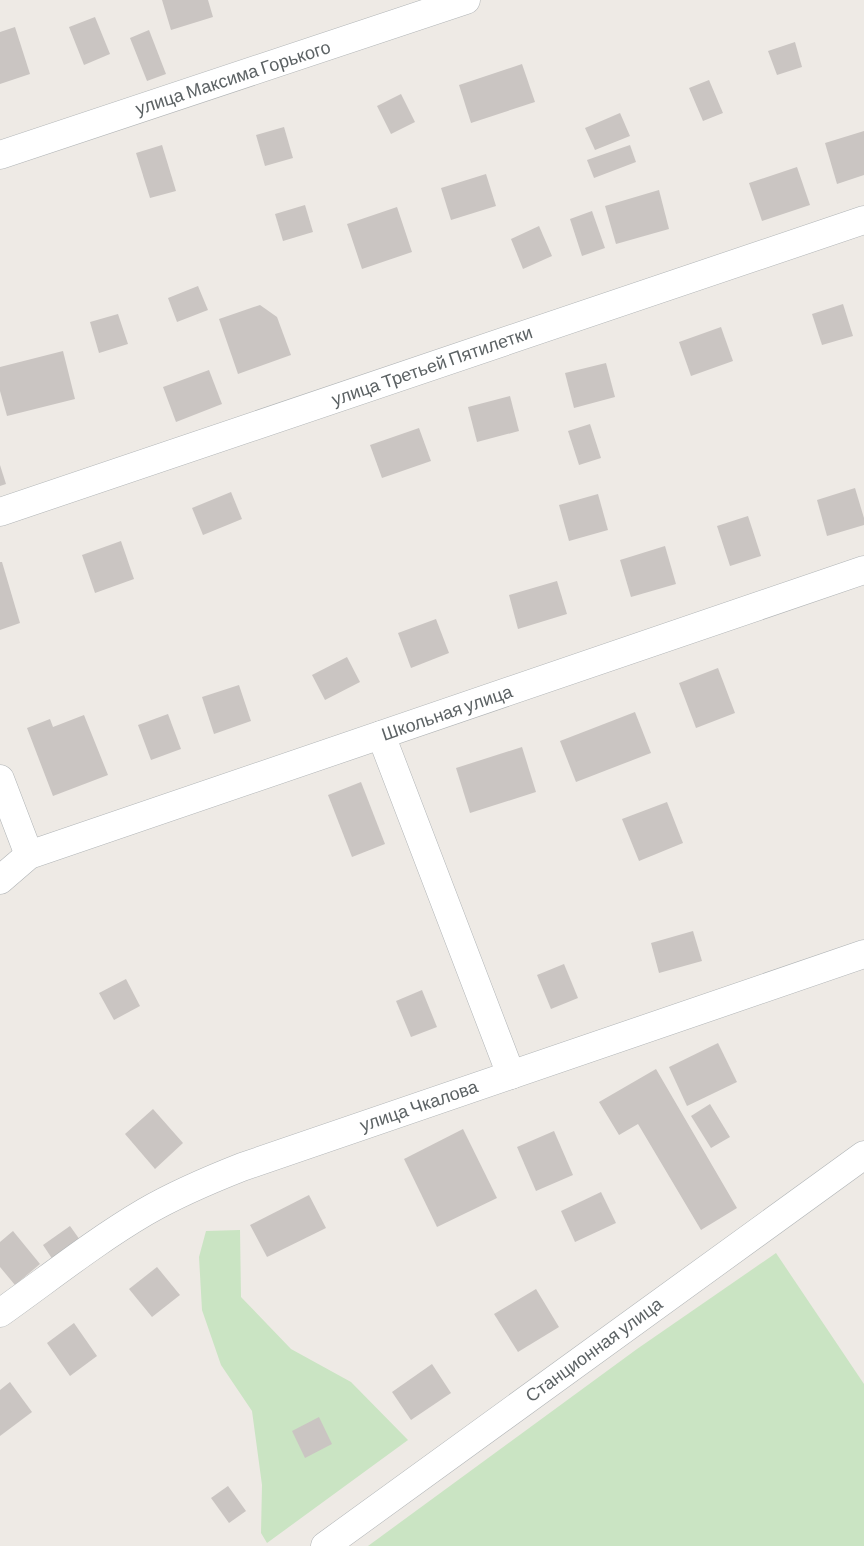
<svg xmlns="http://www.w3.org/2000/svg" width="864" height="1546" font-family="Barlow,sans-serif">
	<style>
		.green { fill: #cae4c3 }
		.building { fill: #cac5c2 }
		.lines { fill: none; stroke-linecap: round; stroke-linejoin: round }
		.street-casing { stroke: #b0b4b6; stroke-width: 29 }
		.street { stroke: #fff; stroke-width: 28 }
		.labels { text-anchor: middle; stroke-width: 4; stroke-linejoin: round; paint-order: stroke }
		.street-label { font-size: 18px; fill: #5c6264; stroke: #fff }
	</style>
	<rect width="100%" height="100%" fill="#eeeae5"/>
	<!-- green -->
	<g class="green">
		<polygon points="240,1230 241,1297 291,1349 351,1382 408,1440 267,1543 261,1533 262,1485 252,1411 221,1365 202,1310 199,1257 206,1231"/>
		<polygon points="776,1253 864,1384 864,1546 368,1546 637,1349"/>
	</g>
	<!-- building -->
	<g class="building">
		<polygon points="162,0 208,0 213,17 171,30"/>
		<polygon points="95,17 110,54 84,65 69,27"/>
		<polygon points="15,27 30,74 0,84 0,32"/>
		<polygon points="149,30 166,74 147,81 130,38"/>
		<polygon points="795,42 802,67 777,75 768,51"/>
		<polygon points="522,64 535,102 471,123 459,85"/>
		<polygon points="709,80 723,113 703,121 689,88"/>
		<polygon points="401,94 415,122 391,134 377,106"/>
		<polygon points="620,113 630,136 595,150 585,128"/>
		<polygon points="284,127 293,158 265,166 256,135"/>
		<polygon points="864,131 864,175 837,184 825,143"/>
		<polygon points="162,145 176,191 150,198 136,153"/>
		<polygon points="630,145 636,162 594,178 587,160"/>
		<polygon points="797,167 810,205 762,221 749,183"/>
		<polygon points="486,174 496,206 451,220 441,188"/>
		<polygon points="659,190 669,229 616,244 605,206"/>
		<polygon points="305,205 313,232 283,241 275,214"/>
		<polygon points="397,207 412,252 362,269 347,224"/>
		<polygon points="592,211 605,248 582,256 570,219"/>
		<polygon points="539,226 552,256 523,269 511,239"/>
		<polygon points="198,286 208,310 177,322 168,298"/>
		<polygon points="843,304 853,336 822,345 812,314"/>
		<polygon points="260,305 277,317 291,355 238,374 219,319"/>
		<polygon points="118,314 128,344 99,353 90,322"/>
		<polygon points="721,327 733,361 691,376 679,342"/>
		<polygon points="63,351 75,399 7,416 0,391 0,367"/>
		<polygon points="606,363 615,397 574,408 565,373"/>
		<polygon points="209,370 222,404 176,422 163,387"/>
		<polygon points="510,396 519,431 477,442 468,407"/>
		<polygon points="590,424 601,458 579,465 568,431"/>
		<polygon points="419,428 431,461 382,478 370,445"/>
		<polygon points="0,465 6,484 0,486"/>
		<polygon points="855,488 864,518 864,525 827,536 817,500"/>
		<polygon points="231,492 242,519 203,535 192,508"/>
		<polygon points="598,494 608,530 569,541 559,505"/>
		<polygon points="748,516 761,556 730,566 717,526"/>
		<polygon points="121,541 134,579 95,593 82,555"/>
		<polygon points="665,546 676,584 631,597 620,560"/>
		<polygon points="0,562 2,562 20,623 0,630"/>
		<polygon points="557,581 567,614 518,629 509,595"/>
		<polygon points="436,619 449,653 411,668 398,633"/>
		<polygon points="347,657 360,682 325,700 312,675"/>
		<polygon points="718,668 735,713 696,728 679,683"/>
		<polygon points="239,685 251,721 214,734 202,697"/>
		<polygon points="635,712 651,753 576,782 560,741"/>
		<polygon points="168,714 181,749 151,760 138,725"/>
		<polygon points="84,715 108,775 53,796 27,728 50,719 53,727"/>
		<polygon points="522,747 536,792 470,813 456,768"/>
		<polygon points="361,782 385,844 352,857 328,795"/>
		<polygon points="667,802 683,843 639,861 622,819"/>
		<polygon points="693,931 702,961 659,973 651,943"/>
		<polygon points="564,964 578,998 551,1009 537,975"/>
		<polygon points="126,979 140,1006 114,1020 99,993"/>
		<polygon points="422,990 437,1027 411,1037 396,1001"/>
		<polygon points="718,1043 737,1082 687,1106 669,1067"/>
		<polygon points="656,1069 737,1208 701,1230 638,1124 619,1135 599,1102"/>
		<polygon points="710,1104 730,1137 711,1148 691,1116"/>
		<polygon points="153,1109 183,1143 155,1169 125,1134"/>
		<polygon points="463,1129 497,1198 437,1227 404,1159"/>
		<polygon points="554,1131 573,1175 536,1191 517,1147"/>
		<polygon points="601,1192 616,1223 575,1242 561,1211"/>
		<polygon points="309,1195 326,1228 267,1257 250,1225"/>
		<polygon points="70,1226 85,1247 57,1266 43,1245"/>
		<polygon points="13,1231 40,1264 15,1285 0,1267 0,1242"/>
		<polygon points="157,1267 180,1295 152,1317 129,1289"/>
		<polygon points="536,1289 559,1327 518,1352 494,1314"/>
		<polygon points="74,1323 97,1356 70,1376 47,1343"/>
		<polygon points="432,1364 451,1393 411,1420 392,1392"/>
		<polygon points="10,1382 32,1412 0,1436 0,1390"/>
		<polygon points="319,1417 332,1444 305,1458 292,1431"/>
		<polygon points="228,1486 246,1511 229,1523 211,1498"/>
	</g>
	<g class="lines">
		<defs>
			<g id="street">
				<polyline points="0,155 466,0"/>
				<polyline points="0,512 864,220"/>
				<polyline points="381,735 511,1075"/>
				<polyline points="0,779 29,855"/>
				<polyline points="0,880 29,855 864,570"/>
				<path d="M0 1313C48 1279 94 1242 145 1212 176 1194 209 1180 242 1167L864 954"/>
				<polyline points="325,1546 864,1155"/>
			</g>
		</defs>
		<!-- street casing -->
		<use href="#street" class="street-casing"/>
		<!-- street -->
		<use href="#street" class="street"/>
	</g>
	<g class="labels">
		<!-- street labels -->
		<g class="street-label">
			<text transform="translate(233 78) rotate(-18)" y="6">улица Максима Горького</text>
			<text transform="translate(432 366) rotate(-19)" y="6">улица Третьей Пятилетки</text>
			<text transform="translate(447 713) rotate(-19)" y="6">Школьная улица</text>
			<text transform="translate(419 1106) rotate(-19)" y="6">улица Чкалова</text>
			<text transform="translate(594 1350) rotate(-36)" y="6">Станционная улица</text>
		</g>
	</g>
</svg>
